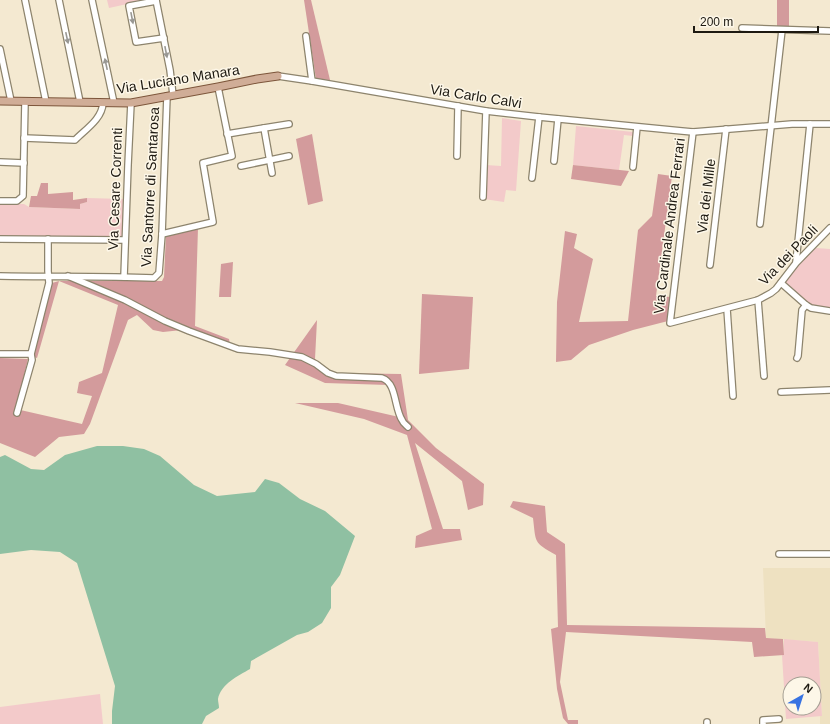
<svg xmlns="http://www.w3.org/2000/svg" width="830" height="724" font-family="Helvetica,sans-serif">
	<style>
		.built { fill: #eee1c1 }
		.green { fill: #f3caca; fill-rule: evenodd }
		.forest { fill: #d39b9c }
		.water { fill: #8fc0a2 }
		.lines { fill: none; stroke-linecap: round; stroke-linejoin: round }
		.minor-casing { stroke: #8d846d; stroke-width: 8 }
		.major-casing { stroke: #7d563b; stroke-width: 9 }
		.minor { stroke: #fff; stroke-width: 5.5 }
		.major { stroke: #d0ad97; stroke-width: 7 }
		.oneway { fill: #999894 }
		.labels { text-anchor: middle; stroke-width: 3; stroke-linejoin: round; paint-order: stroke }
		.street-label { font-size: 14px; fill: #1d1911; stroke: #fdf7e8 }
	</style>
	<rect width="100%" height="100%" fill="#f4e9d1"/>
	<!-- built -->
	<polygon class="built" points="763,568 830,568 830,724 820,724 820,716 822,716 818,642 766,638"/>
	<!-- green -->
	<g class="green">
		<polygon points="107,0 145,0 109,8"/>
		<polygon points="502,118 521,121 516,191 506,190 504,202 484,199 486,165 501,166"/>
		<polygon points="576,126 633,132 633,136 624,135 619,170 573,165"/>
		<polygon points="87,198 124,199 123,237 0,236 0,204 24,204 29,207 80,209 80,204 87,202"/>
		<polygon points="816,248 830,249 830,308 813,306 807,302 785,283 798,265"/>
		<path d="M784 639 818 642 822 716 786 719 782 655H784ZM790 684H814V708H790Z"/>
		<polygon points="100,694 103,724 0,724 0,707"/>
	</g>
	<!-- forest -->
	<g class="forest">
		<polygon points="304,0 311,0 330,80 316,79"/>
		<polygon points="777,0 789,0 789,26 777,27"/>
		<polygon points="312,134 323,201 308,205 296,139"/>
		<polygon points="573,165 629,171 621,186 571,179"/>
		<polygon points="658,174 672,176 656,296 671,297 668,321 633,330 589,345 571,360 556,362 557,302 565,231 577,234 574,248 593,259 579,322 628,321 638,230 652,216"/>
		<polygon points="41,183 48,183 48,194 73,192 73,200 87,198 87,202 80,204 80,209 29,207 31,196 37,196"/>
		<polygon points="198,228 195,326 229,339 230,346 182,330 163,332 153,330 137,315 128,320 90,424 84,434 59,437 35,457 0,443 0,358 28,359 16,409 82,424 92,396 77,393 79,382 102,373 118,305 59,281 37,358 34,357 34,355 52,283 59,281 162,281 164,277 166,235"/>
		<polygon points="233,262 231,297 219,297 221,264"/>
		<polygon points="422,294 473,297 469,369 419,374"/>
		<polygon points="317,320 315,359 328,369 337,373 401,374 408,420 436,448 484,484 483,505 468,510 462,481 415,443 443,529 460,529 462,540 415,548 416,536 432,529 407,435 364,419 295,403 338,403 399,417 388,385 325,383 285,365"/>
		<path d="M513 501 545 506 547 532 565 544 567 625 765 628 766 638 783 639 784 655 754 657 752 642 566 632 560 682 568 720H578V724H568L563 718 557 689 551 629 558 627 556 555C533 542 536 543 533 518L510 507Z"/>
	</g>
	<!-- water -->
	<path class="water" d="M97 446H123L144 449 160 456 194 485 217 496 255 492 265 479 279 483 300 499 325 511 355 536 340 575 331 587V608L322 623 308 632 297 635 251 661 250 669C238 676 221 684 218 699 218 702 219 705 219 708L206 716 202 724H112V711L115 686 77 563 60 552 31 550 0 554V457L5 455 31 469 44 470 65 455Z"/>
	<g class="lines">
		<defs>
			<g id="minor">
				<polyline points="25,0 46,102"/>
				<polyline points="59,0 80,102"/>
				<polyline points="92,0 114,103"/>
				<polyline points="156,0 170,70 173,95"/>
				<polyline points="156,1 129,6 136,42 164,38"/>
				<polyline points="742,28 830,31"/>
				<polyline points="306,36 312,81"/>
				<polyline points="0,49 11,101"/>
				<polyline points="278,76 312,81 486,111 539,117 682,131 693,132 792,124 830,124"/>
				<polyline points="264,128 272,173"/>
				<polyline points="693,132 670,323 758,300 771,293 776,289 796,263 830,228"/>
				<polyline points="227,134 289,124"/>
				<path d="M24 138 75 140C86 129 102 119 103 103"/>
				<polyline points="457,156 458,106"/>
				<polyline points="554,161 558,119"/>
				<polyline points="0,162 24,163"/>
				<polyline points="241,166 289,156"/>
				<polyline points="633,167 637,127"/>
				<polyline points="532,178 539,117"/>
				<polyline points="483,197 486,111"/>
				<polyline points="0,201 17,201 23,196 25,102"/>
				<polyline points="760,224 782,30"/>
				<polyline points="162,234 213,222 203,163 232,156 218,87"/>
				<polyline points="0,239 125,240"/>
				<polyline points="796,262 810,124"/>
				<polyline points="710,265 726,129"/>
				<path d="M0 276C51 277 103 276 154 278L159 273 162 234 167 96"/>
				<path d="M68 276 125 300 165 321 189 331 238 349 270 352 302 357 316 364 328 373 336 376 382 378C397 383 394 408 402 420 403 423 406 425 408 427"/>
				<polyline points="124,277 128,165 131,103"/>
				<polyline points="781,283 806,305 811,308 830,311"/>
				<polyline points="758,300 764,376"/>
				<polyline points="727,309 733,396"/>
				<polyline points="0,354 31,354"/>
				<polyline points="797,358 798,356 802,310 806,305"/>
				<polyline points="781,392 830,390"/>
				<polyline points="17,413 32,360 31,354 49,283 48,271 48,239"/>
				<polyline points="779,554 830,554"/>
				<polyline points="707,722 707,724"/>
				<polyline points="763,724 763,720 779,719"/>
			</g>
			<polyline id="major" points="0,101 131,103 218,87 257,79 278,76"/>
		</defs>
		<!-- minor casing -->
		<use href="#minor" class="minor-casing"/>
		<!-- major casing -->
		<use href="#major" class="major-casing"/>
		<!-- minor -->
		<use href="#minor" class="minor"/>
		<!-- major -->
		<use href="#major" class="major"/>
	</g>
	<!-- one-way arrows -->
	<defs><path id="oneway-solid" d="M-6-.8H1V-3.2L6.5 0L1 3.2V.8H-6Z"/></defs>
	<g class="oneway">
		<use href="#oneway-solid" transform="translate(132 18) rotate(79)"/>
		<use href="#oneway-solid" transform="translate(67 38) rotate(78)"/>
		<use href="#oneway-solid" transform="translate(166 52) rotate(79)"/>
		<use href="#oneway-solid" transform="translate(106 64) rotate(-102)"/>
	</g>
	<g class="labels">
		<!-- street labels -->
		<g class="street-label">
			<text transform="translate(178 79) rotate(-9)" y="5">Via Luciano Manara</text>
			<text transform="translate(476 96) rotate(9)" y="5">Via Carlo Calvi</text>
			<text transform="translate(150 187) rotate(-87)" y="5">Via Santorre di Santarosa</text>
			<text transform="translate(115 189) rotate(-88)" y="5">Via Cesare Correnti</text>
			<text transform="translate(706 196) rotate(-83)" y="5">Via dei Mille</text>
			<text transform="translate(669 226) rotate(-83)" y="5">Via Cardinale Andrea Ferrari</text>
			<text transform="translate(788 255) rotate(-46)" y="5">Via dei Paoli</text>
		</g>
	</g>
	<!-- north arrow -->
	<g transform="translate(802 696) rotate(39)"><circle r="19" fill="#fdf7e8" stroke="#a39e92"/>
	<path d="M0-3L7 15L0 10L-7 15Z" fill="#3873e2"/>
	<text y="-6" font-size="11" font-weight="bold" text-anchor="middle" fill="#1d1911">N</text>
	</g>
	<!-- scale -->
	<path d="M694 26v6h124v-6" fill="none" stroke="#1d1911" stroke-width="2"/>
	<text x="700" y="26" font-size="12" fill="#1d1911" stroke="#fdf7e8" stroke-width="3" paint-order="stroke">200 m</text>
</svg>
